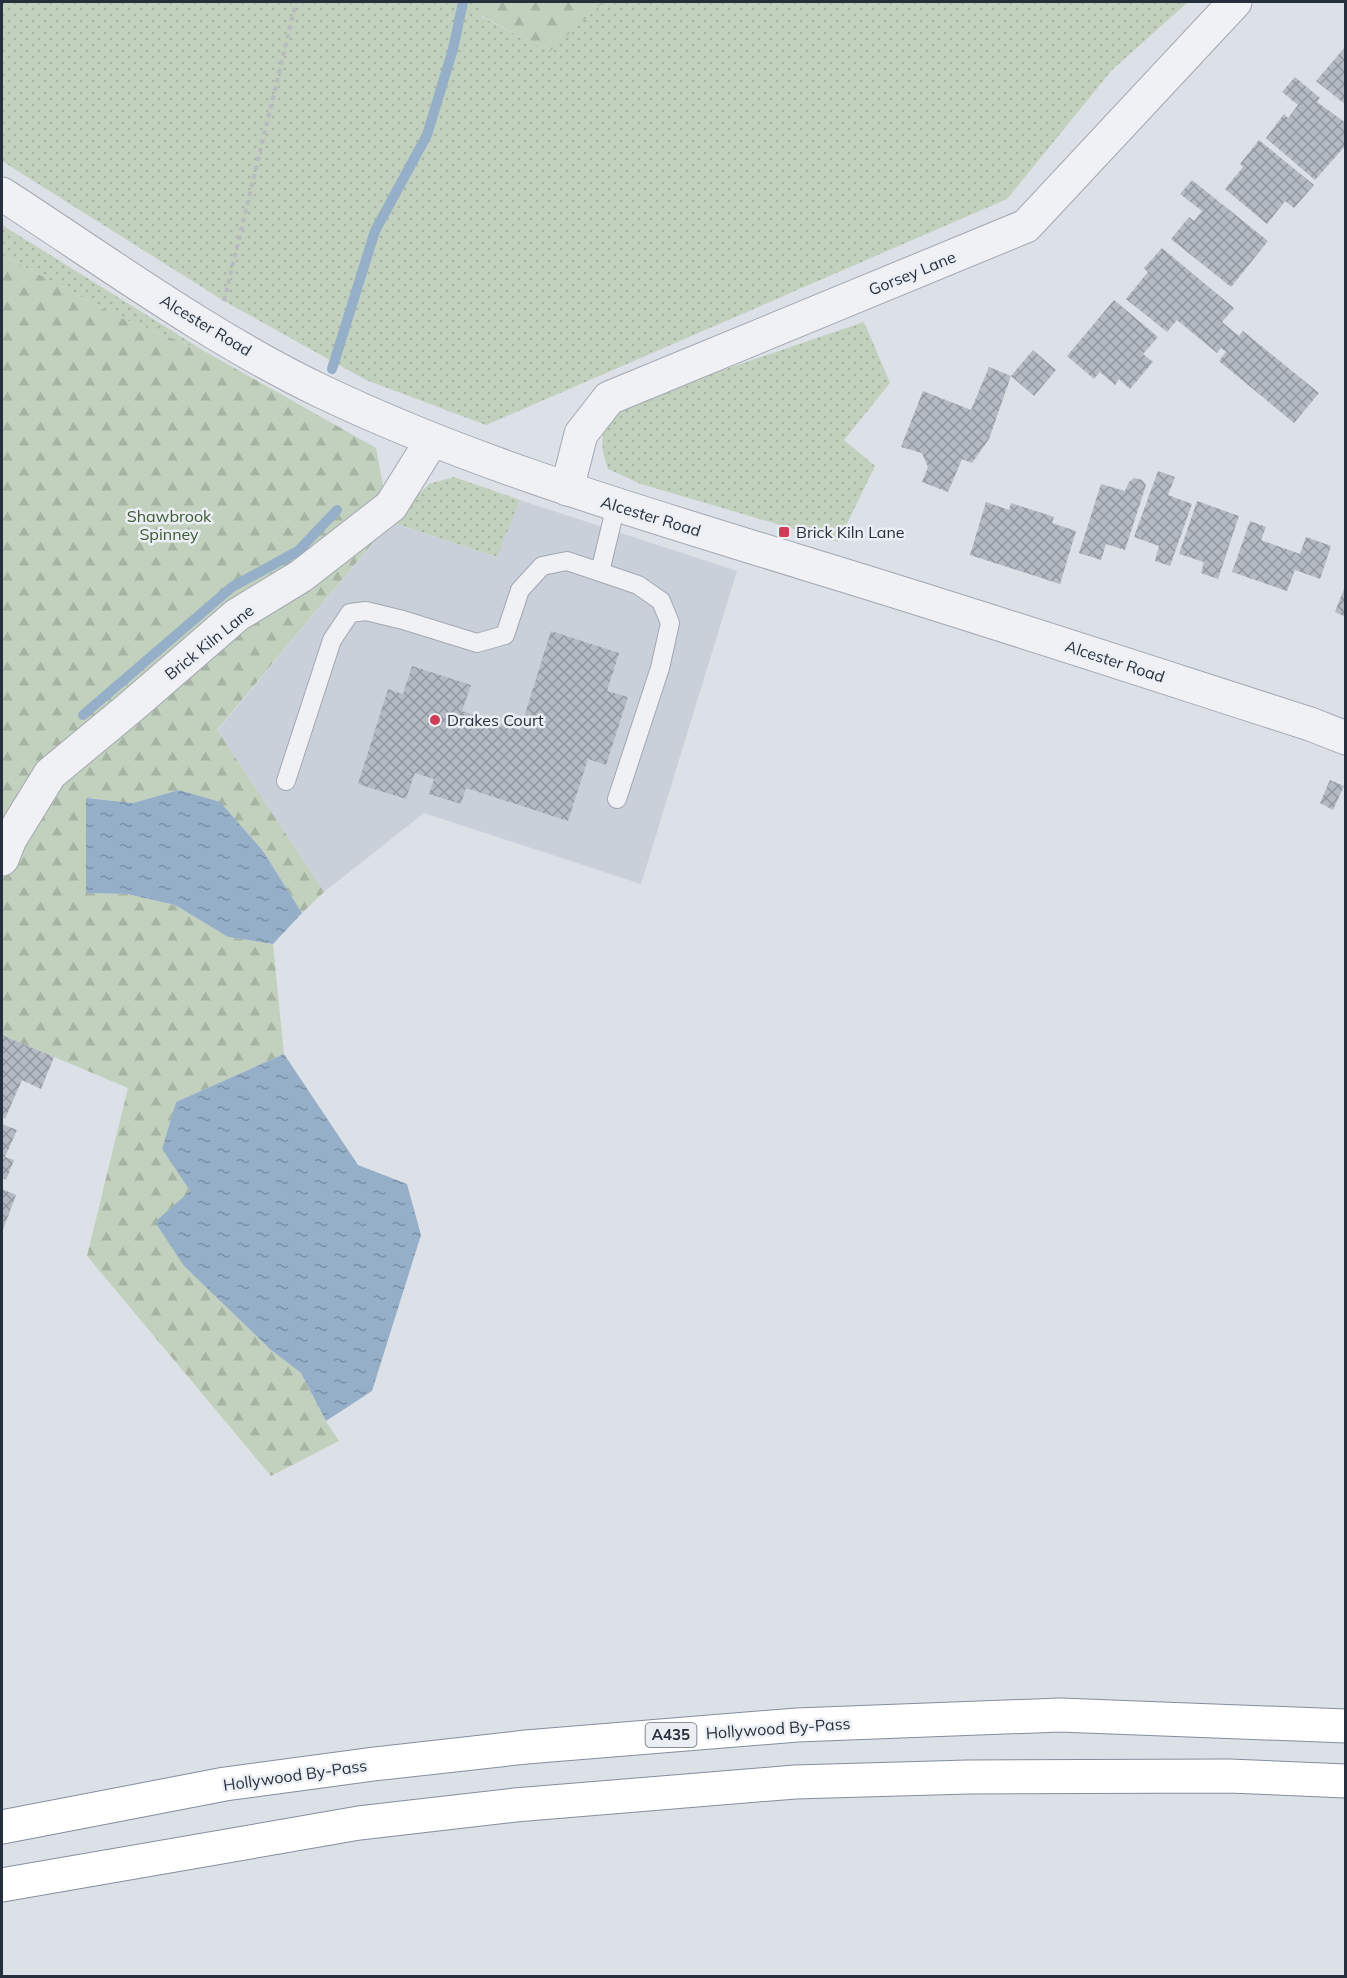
<svg xmlns="http://www.w3.org/2000/svg" width="1347" height="1978" font-family="Mulish,sans-serif">
	<style>
		.built { fill: #cad0d9 }
		.grass { fill: url(#grass-dots) }
		.forest { fill: url(#forest-firs) }
		.water { fill: url(#water-ripples) }
		.lines { fill: none; stroke-linecap: round; stroke-linejoin: round }
		.stream { stroke: #96afc8; stroke-width: 10 }
		.building { fill: url(#building-cross-hatch) }
		.service-casing { stroke: #a2a7b1; stroke-width: 20 }
		.minor-casing { stroke: #a2a7b1; stroke-width: 35 }
		.tertiary-casing { stroke: #a2a7b1; stroke-width: 35 }
		.trunk-casing { stroke: #838e9d; stroke-width: 35 }
		.path { stroke: #b7bbc1; stroke-width: 4; stroke-dasharray: 4.5 4.5; stroke-linecap: butt }
		.service { stroke: #eff1f5; stroke-width: 18 }
		.minor { stroke: #eff1f5; stroke-width: 33 }
		.tertiary { stroke: #eff1f5; stroke-width: 33 }
		.trunk { stroke: #fff; stroke-width: 33 }
		.poi-dot { fill: #d03c56; stroke: #ebeff4; stroke-width: 2 }
		.labels { text-anchor: middle; stroke-width: 5; stroke-linejoin: round; paint-order: stroke }
		.shield { fill: #ebeff4; stroke: #616974; stroke-width: 1.5 }
		.shield-label { font-size: 15px; font-weight: bold; fill: #262f3d }
		.street-label { font-size: 16px; fill: #262f3d; stroke: #ebeff4 }
		.park-label { font-size: 16px; fill: #3b5933; stroke: #ebeff4 }
		.poi-label { font-size: 16px; fill: #262f3d; stroke: #ebeff4; text-anchor: start }
	</style>
	<defs>
		<pattern id="grass-dots" width="8" height="8" patternUnits="userSpaceOnUse" patternTransform="scale(1.5)"><rect width="8" height="8" fill="#c2d1bd"/><path d="M2 2h.1M6 6h.1" fill="none" stroke="#a7b4a3" stroke-width="1.8" stroke-linecap="round"/></pattern>
		<pattern id="forest-firs" width="22" height="20" patternUnits="userSpaceOnUse" patternTransform="scale(1.5)"><rect width="22" height="20" fill="#c2d1bd"/><path d="M5 1l3.5 6h-7zM16 11l3.5 6h-7z" fill="#a7b4a3"/></pattern>
		<pattern id="water-ripples" width="26" height="14" patternUnits="userSpaceOnUse" patternTransform="scale(1.5)"><rect width="26" height="14" fill="#96afc8"/><path d="M2 4q2-2 4 0t4 0M15 11q2-2 4 0t4 0" fill="none" stroke="#7a8fa4"/></pattern>
		<pattern id="building-cross-hatch" width="8" height="8" patternUnits="userSpaceOnUse" patternTransform="scale(1.5)"><rect width="8" height="8" fill="#b3bac3"/><path d="M0 0l8 8M0 8l8-8" fill="none" stroke="#9198a0"/></pattern>
	</defs>
	<rect width="100%" height="100%" fill="#dce0e7"/>
	<!-- built -->
	<polygon class="built" points="520,500 737,571 641,884 424,813 324,892 217,731 390,522 496,557"/>
	<!-- grass -->
	<g class="grass">
		<polygon points="2,2 482,2 482,17 549,51 604,2 1188,2 1112,70 1007,199 486,425 366,380 224,301 2,161"/>
		<polygon points="2,225 206,352 119,317 2,255"/>
		<path d="M864 322 890 383 844 440 875 466 838 542 641 484 608 469C595 431 605 427 632 401Z"/>
		<polygon points="454,477 520,500 497,557 390,522 429,484"/>
	</g>
	<!-- forest -->
	<g class="forest">
		<polygon points="482,2 604,2 549,52 482,16"/>
		<polygon points="2,255 119,317 206,352 376,448 390,522 217,730 324,892 302,913 263,851 179,790 133,803 87,798 87,893 127,894 175,905 228,937 273,944 284,1054 176,1102 162,1149 190,1191 184,1266 271,1350 301,1373 326,1421 339,1441 271,1476 87,1256 128,1088 2,1035"/>
	</g>
	<!-- water -->
	<g class="water">
		<polygon points="179,790 220,802 263,851 302,913 273,944 228,937 175,905 127,894 86,893 86,798 133,803"/>
		<polygon points="284,1054 358,1165 407,1184 421,1235 372,1391 326,1421 301,1373 271,1350 184,1266 155,1222 190,1191 162,1149 176,1102"/>
	</g>
	<g class="lines">
		<!-- stream -->
		<g class="stream">
			<polyline points="332,369 375,231 427,135 453,49 463,2"/>
			<polyline points="83,715 232,587 298,551 337,510"/>
		</g>
	</g>
	<!-- building -->
	<g class="building">
		<polygon points="1346,46 1346,105 1316,81"/>
		<polygon points="1295,77 1320,98 1317,102 1346,123 1346,145 1315,180 1266,138 1284,114 1288,118 1298,105 1282,92"/>
		<polygon points="1259,140 1314,185 1294,208 1285,201 1267,224 1225,189 1243,167 1240,164"/>
		<polygon points="1192,180 1268,241 1231,287 1171,239 1189,217 1194,221 1202,211 1180,194"/>
		<polygon points="1162,248 1234,308 1222,322 1239,336 1243,331 1319,393 1294,423 1219,361 1226,352 1221,348 1217,353 1177,320 1167,332 1126,299 1148,272 1144,268"/>
		<polygon points="1114,300 1158,337 1143,354 1153,362 1130,389 1119,379 1115,385 1100,372 1094,379 1067,356"/>
		<polygon points="1033,350 1056,370 1034,396 1011,376"/>
		<polygon points="989,367 1011,376 989,439 972,463 962,459 948,492 922,482 928,467 922,453 901,447 923,391 971,410"/>
		<polygon points="1158,471 1175,477 1168,495 1192,504 1170,566 1155,561 1159,546 1134,537"/>
		<polygon points="1134,478 1142,480 1146,485 1125,550 1106,544 1101,560 1079,553 1101,484 1125,491 1129,482"/>
		<polygon points="1197,501 1239,516 1218,579 1201,573 1204,562 1179,554"/>
		<polygon points="986,502 1009,510 1011,503 1054,517 1052,523 1076,531 1060,584 970,555"/>
		<polygon points="1250,521 1266,527 1261,540 1300,554 1306,537 1331,546 1320,579 1295,570 1287,591 1232,572"/>
		<polygon points="1345,586 1346,586 1346,617 1335,612"/>
		<polygon points="551,631 619,653 607,691 628,697 606,765 588,759 568,821 466,788 461,804 429,794 434,779 415,773 406,799 358,784 388,689 403,694 412,666 471,685 462,711 520,730"/>
		<polygon points="1330,780 1344,786 1333,810 1320,803"/>
		<polygon points="2,1035 54,1057 41,1089 22,1080 5,1119 2,1117"/>
		<polygon points="2,1124 17,1130 5,1157 14,1160 6,1180 2,1178"/>
		<polygon points="2,1189 16,1195 2,1232"/>
	</g>
	<g class="lines">
		<defs>
			<g id="service">
				<polyline points="600,572 638,585 661,601 670,623 660,668 617,799"/>
				<polyline points="286,781 332,640 350,613 366,611 403,620 477,643 505,635 520,590 542,566 567,561 600,572 616,505"/>
			</g>
			<g id="minor">
				<polyline points="567,489 581,434 609,398 1026,226 1235,2"/>
				<polyline points="2,859 10,839 50,774 132,706 237,615 301,576 391,506 432,440"/>
			</g>
			<path id="tertiary" d="M2 194C107 262 210 338 323 392 478 466 643 513 807 564 975 615 1142 670 1310 724L1346 738"/>
			<g id="trunk">
				<polyline points="2,1827 225,1784 374,1764 526,1747 797,1725 1060,1715 1346,1726"/>
				<polyline points="2,1885 359,1823 515,1805 795,1782 968,1777 1229,1776 1346,1781"/>
			</g>
		</defs>
		<!-- service casing -->
		<use href="#service" class="service-casing"/>
		<!-- minor casing -->
		<use href="#minor" class="minor-casing"/>
		<!-- tertiary casing -->
		<use href="#tertiary" class="tertiary-casing"/>
		<!-- trunk casing -->
		<use href="#trunk" class="trunk-casing"/>
		<!-- path -->
		<polyline class="path" points="224,301 296,2"/>
		<!-- service -->
		<use href="#service" class="service"/>
		<!-- minor -->
		<use href="#minor" class="minor"/>
		<!-- tertiary -->
		<use href="#tertiary" class="tertiary"/>
		<!-- trunk -->
		<use href="#trunk" class="trunk"/>
	</g>
	<!-- markers -->
	<g class="poi-dot">
		<rect x="778" y="526" width="12" height="12" rx="3"/>
		<circle cx="435" cy="720" r="6"/>
	</g>
	<g class="labels">
		<!-- shield labels -->
		<rect class="shield" x="645.5" y="1723" width="51" height="24" rx="4.5"/>
		<g class="shield-label">
			<text x="671" y="1740">A435</text>
		</g>
		<!-- street labels -->
		<g class="street-label">
			<text transform="translate(912 273) rotate(-22)" y="6">Gorsey Lane</text>
			<text transform="translate(206 325) rotate(31)" y="6">Alcester Road</text>
			<text transform="translate(651 516) rotate(17)" y="6">Alcester Road</text>
			<text transform="translate(209 642) rotate(-39)" y="6">Brick Kiln Lane</text>
			<text transform="translate(1115 661) rotate(18)" y="6">Alcester Road</text>
			<text transform="translate(778 1728) rotate(-4)" y="6">Hollywood By-Pass</text>
			<text transform="translate(295 1775) rotate(-8)" y="6">Hollywood By-Pass</text>
		</g>
		<!-- park labels -->
		<g class="park-label">
			<text x="169" y="522">Shawbrook<tspan x="169" dy="18">Spinney</tspan></text>
		</g>
		<!-- poi labels -->
		<g class="poi-label">
			<text x="796" y="538">Brick Kiln Lane</text>
			<text x="447" y="726">Drakes Court</text>
		</g>
	</g>
	<!-- border -->
	<rect width="1347" height="1978" fill="none" stroke="#262f3d" stroke-width="6"/>
</svg>
